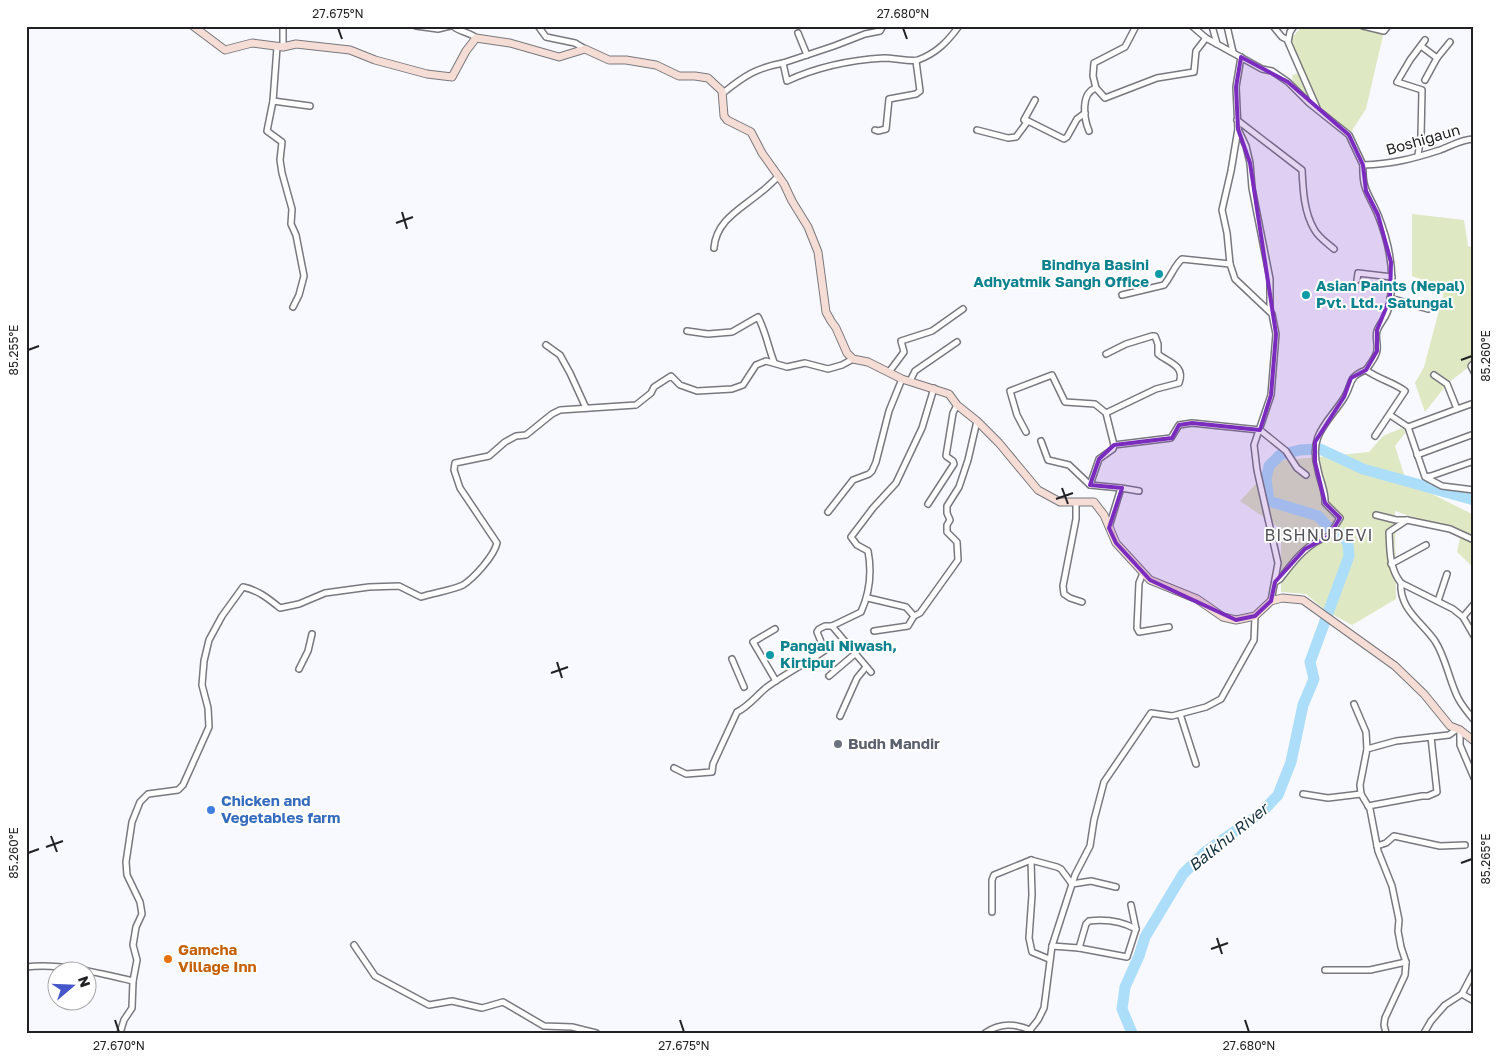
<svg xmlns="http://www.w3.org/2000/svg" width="1500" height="1059" font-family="'Golos Text',sans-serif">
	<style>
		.green { fill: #dee9c3 }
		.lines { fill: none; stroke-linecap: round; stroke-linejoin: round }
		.river { stroke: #addef9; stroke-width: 11 }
		.street-casing { stroke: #78787e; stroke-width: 8 }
		.secondary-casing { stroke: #78787e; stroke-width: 9 }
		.street { stroke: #fff; stroke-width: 5 }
		.secondary { stroke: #f5ddd5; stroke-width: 7 }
		.marked { fill: #7b2cbf; fill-opacity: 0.2; stroke: #7b2cbf; stroke-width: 4; stroke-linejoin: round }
		.ticks { fill: none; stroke: #212123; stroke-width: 2 }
		.culture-dot { fill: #0f9aa8; stroke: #fff; stroke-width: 2 }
		.worship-dot { fill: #6b7280; stroke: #fff; stroke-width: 2 }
		.shop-dot { fill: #3f7fe0; stroke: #fff; stroke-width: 2 }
		.food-dot { fill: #e8710a; stroke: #fff; stroke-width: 2 }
		.labels { text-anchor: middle; stroke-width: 4; stroke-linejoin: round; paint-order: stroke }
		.street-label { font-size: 15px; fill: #212123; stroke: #fff }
		.culture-label { font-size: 15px; font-weight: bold; fill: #0d838f; stroke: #fff; text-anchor: start }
		.worship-label { font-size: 15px; font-weight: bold; fill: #5b616d; stroke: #fff; text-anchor: start }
		.shop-label { font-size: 15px; font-weight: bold; fill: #366cbe; stroke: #fff; text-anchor: start }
		.food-label { font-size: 15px; font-weight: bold; fill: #c56008; stroke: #fff; text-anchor: start }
		.neighbourhood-label { font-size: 16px; letter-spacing: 1px; fill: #525157; stroke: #fff }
		.water-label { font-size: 16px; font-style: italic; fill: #153140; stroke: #fff }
		.neatline { fill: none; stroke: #212123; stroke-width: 2 }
		.ticks-label { font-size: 12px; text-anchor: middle; fill: #212123 }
	</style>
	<rect width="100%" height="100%" fill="#f8f8ff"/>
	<!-- green -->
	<g class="green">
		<polygon points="1302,26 1355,26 1384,31 1366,109 1349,135 1294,90 1292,75 1299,73 1288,42"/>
		<polygon points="1412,214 1464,220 1468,246 1474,248 1474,363 1448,383 1425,412 1415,383 1424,367 1445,288 1412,276"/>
		<polygon points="1402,428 1406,432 1395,446 1406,481 1474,515 1474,568 1457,552 1461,534 1395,511 1396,599 1352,625 1326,611 1306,594 1281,592 1281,529 1240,501 1277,461 1369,452 1383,436"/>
	</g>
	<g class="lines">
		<!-- river -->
		<polyline class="river" points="1132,1033 1122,1009 1125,987 1139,956 1145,937 1183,874 1205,852 1261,813 1278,795 1291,762 1303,705 1314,679 1310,662 1349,556 1348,544 1343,535 1330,529 1318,516 1269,501 1266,479 1269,466 1280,455 1300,450 1320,449 1363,469 1474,500"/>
		<defs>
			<g id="street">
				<polyline points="283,26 283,47"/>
				<polyline points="416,26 438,29 450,26"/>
				<path d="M453 26C461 33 470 32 476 38"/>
				<polyline points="538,26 546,37 575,43 585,49"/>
				<path d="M1192 26 1206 38 1262 69 1272 71 1288 82 1309 103 1349 135 1363 165C1392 164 1412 159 1440 150 1451 146 1462 139 1474 139"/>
				<polyline points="1212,26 1217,44"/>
				<polyline points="1227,26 1233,52"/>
				<polyline points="1273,26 1282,37 1288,40"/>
				<polyline points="1294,26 1290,32 1288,42 1317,108"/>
				<polyline points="1363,26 1384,31 1388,26"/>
				<polyline points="798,33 807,55"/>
				<polyline points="1421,46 1437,58 1425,80"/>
				<polyline points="277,47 273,101 267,131 282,142 280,160 282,173 292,209 291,224 296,235 304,276 299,295 293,307"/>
				<polyline points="1241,57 1236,87 1238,129 1231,171 1222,210 1227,233 1230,264 1235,279 1272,314 1276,334 1271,395 1254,445 1257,470 1278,563 1271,601"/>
				<polyline points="1437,58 1450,42"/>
				<polyline points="783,63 834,46 865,34 880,31 883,26"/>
				<polyline points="1096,88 1105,98 1157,78 1194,72 1196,51 1206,38"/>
				<path d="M722 91 723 93C744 76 756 68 783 63L787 81C819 66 850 60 884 58 894 58 911 62 918 60 937 53 948 41 959 26"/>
				<polyline points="273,101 310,106"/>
				<path d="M1237 120 1302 170C1303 190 1304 212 1314 229 1318 237 1327 243 1334 249"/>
				<polyline points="1028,121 1064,139 1067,137 1077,119 1085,113"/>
				<polyline points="1238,129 1246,146 1250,163 1252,188 1270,279 1270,311"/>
				<polyline points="875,130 878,131 886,129 889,99 916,94 920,91 916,61"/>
				<polyline points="977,130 1008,138 1016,137 1028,121 1025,121 1024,120 1035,100"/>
				<path d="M1089 131C1084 119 1080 93 1096 88L1093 76 1094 63 1125 47 1136 26"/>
				<polyline points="1418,155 1421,136 1422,90 1397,82 1410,60 1425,40"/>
				<path d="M1363 165C1362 191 1369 193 1378 215 1390 245 1396 279 1388 310 1386 318 1379 324 1377 331 1375 336 1378 344 1377 350 1377 356 1370 364 1366 370 1378 379 1393 382 1405 391L1375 436"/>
				<path d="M714 248C716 220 742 208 761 192 768 187 773 181 779 176"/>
				<polyline points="1357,280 1358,273 1392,277"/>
				<path d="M1122 295 1164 285C1171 277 1174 266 1182 259L1230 264"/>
				<polyline points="1390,298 1428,309"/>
				<path d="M687 331 708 334 732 332 758 317C766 332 768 347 774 362"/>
				<polyline points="546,345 560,355 570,373 586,408"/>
				<polyline points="1474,363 1471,366 1474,372"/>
				<polyline points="889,372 904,352 901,341 932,331 963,309"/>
				<polyline points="1434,375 1447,384 1457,409 1474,403"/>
				<polyline points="910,381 915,371 957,342"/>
				<polyline points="1457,409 1408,427 1425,477 1431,476 1474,461"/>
				<path d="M1106 413 1156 389 1179 383C1186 365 1167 362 1158 354V344L1155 336H1152L1126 344 1106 354"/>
				<polyline points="1390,415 1408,427"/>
				<polyline points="1026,432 1017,415 1010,391 1052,375 1065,402 1095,404 1106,413 1114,445 1113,449 1099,459 1090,485"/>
				<polyline points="1041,441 1048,460 1069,465 1090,485 1121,488"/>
				<polyline points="1114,445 1171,438 1179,425 1192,423 1260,430 1286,451 1297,468 1306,475"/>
				<polyline points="1417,455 1474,434"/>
				<polyline points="1427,478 1442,486 1474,490"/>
				<polyline points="1076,503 1076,519 1063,586 1064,594 1070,598 1082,602"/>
				<polyline points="928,504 954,464 953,461 946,456 953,413 957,405"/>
				<polyline points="828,512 853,480 869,474 872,471 876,462 889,411 902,379"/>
				<polyline points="1376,515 1396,520 1407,520 1450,529 1474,540"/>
				<path d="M1407 520 1389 532C1390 550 1389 568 1401 583L1453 609 1463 617 1474 636"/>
				<polyline points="1109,527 1121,488 1139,491"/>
				<polyline points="1391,564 1426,545"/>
				<polyline points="1143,573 1139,583 1137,628 1139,632 1169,627"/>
				<path d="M1275 582 1280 579C1294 561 1307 543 1329 536L1340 518 1325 503C1326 492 1320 481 1318 470 1308 435 1327 424 1344 398 1353 384 1347 377 1366 370"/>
				<path d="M1401 583C1399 609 1422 622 1435 641 1446 658 1449 680 1458 698 1462 706 1468 713 1474 720"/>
				<polyline points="868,598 906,607 914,616"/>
				<polyline points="1438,601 1447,574"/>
				<polyline points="1463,617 1474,604"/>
				<polyline points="832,626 871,672"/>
				<polyline points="775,629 753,642 776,681"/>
				<polyline points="874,631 908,626 914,616 920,613 958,560 957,542 947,532 947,525 950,520 947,513 947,506 959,487 968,460 977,421"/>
				<polyline points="732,659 744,687"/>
				<polyline points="299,669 308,651 312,634"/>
				<polyline points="829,676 856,653"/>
				<polyline points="1354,704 1366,732 1367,749"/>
				<polyline points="1180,714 1196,764"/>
				<polyline points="840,716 857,678 866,667"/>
				<polyline points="1460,730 1460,745 1474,778"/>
				<path d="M674 768 686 774 712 772 713 764 737 712C748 707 757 695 767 687 785 674 805 664 824 651V649L817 632 819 629 825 626H832L861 612C870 592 872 572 868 551L857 545 851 537 873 508 896 483 922 428 934 388"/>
				<polyline points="1303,794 1328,798 1361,794"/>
				<polyline points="1368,806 1422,796 1428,796 1437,792 1431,737"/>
				<polyline points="1377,846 1386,843 1394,836 1440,846 1465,845"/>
				<polyline points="992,912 992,880 994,875 1031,860"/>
				<polyline points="354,945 375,976 429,1005 452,1001 482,1008 503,1002 544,1026 572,1027 596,1033"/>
				<polyline points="1052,946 1079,948 1127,957 1136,929 1131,905"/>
				<path d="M1079 948 1086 924 1089 921C1105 919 1121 921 1136 929"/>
				<polyline points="1049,959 1032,952 1029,938 1032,895 1031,860 1057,867 1061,869 1072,884 1091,881 1116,887"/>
				<path d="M26 967C61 963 99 973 133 981"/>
				<polyline points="1325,970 1370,970 1406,962"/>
				<polyline points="1462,994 1474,1001"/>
				<path d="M120 1033 124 1020 132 1008 133 981 137 960 133 945 136 927 142 914 140 902 127 875 126 862 132 822 140 802 148 794 178 790 183 785 209 727 208 708 202 685 204 661 209 640 222 616 243 587C258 590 269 599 280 608L299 604 325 593 369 587 399 586 421 597C433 593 453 590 463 585 474 578 494 556 497 543L460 488 454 470 455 463 489 456 505 442 516 436 526 435 552 414 560 410 636 405 651 393 654 387 671 376 680 385 697 391 732 389 743 385 756 365 766 361 787 367 805 363 828 369 842 365 853 359"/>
				<path d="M985 1033C1000 1023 1014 1023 1030 1030"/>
				<polyline points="1031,1033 1030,1030 1038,1020 1044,1008 1052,946 1075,875 1090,846 1094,820 1104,782 1151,713 1172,716 1206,707 1221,699 1254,640 1255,616"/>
				<polyline points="1386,1033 1384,1025 1385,1018 1405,975 1406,962 1401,947 1398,931 1399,920 1392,886 1378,851 1370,809 1361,794 1360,785 1367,749 1396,741 1449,735 1457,729"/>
				<polyline points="1424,1033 1431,1021 1445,1005 1462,994 1474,971"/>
			</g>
			<polyline id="secondary" points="193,26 225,50 252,43 283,47 296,44 350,50 375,60 427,74 452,77 466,51 476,38 510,43 559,57 585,49 609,60 626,60 656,65 679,76 695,76 708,78 722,91 724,116 727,120 751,132 762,153 784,184 792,201 808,227 818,252 826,312 831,321 836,328 847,353 853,359 868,362 902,379 949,394 957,405 977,421 999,443 1038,490 1060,502 1094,502 1104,515 1116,543 1150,580 1197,599 1223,617 1236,620 1255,616 1271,601 1282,598 1303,600 1395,666 1424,694 1450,726 1460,730 1474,741"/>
		</defs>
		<!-- street casing -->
		<use href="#street" class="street-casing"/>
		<!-- secondary casing -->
		<use href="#secondary" class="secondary-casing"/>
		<!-- street -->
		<use href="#street" class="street"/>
		<!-- secondary -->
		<use href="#secondary" class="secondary"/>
	</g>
	<!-- marked area -->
	<path class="marked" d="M1241 57 1288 82 1349 135 1363 165 1366 191 1378 215 1391 262 1390 298 1377 330V351L1366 370 1351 378 1344 397 1315 442V462L1325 503 1340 518 1329 536 1305 549 1275 582 1271 601 1255 616 1236 620 1150 580 1116 543 1109 528 1122 488 1090 485 1099 459 1114 445 1172 438 1179 425 1192 423 1260 430 1271 395 1276 334 1250 163 1238 129 1236 87Z"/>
	<!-- ticks -->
	<path class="ticks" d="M338 28 342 39M903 28 907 39M402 212 407 229M396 223 413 217M28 350 39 346M1461 360 1472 356M1062 488 1068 504M1056 499 1073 493M557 662 562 678M551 673 568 667M51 836 57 852M46 847 63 841M28 853 39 849M1461 863 1472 859M1217 938 1222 954M1211 949 1228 943M115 1020 119 1032M680 1020 684 1032M1245 1020 1249 1032"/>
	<!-- markers -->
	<g class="culture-dot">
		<circle cx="1159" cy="274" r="5"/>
		<circle cx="1306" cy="295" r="5"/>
		<circle cx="770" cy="655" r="5"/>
	</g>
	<circle class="worship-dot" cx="838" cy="744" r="5"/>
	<circle class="shop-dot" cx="211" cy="810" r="5"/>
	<circle class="food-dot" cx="168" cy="959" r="5"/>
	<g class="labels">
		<!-- street labels -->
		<g class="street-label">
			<text transform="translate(1423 140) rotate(-16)" y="5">Boshigaun</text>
		</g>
		<!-- culture labels -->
		<g class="culture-label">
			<text x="1149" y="270" text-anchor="end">Bindhya Basini<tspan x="1149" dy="17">Adhyatmik Sangh Office</tspan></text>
			<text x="1316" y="291">Asian Paints (Nepal)<tspan x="1316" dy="17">Pvt. Ltd., Satungal</tspan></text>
			<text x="780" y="651">Pangali Niwash,<tspan x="780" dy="17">Kirtipur</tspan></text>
		</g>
		<!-- worship labels -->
		<g class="worship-label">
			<text x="848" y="749">Budh Mandir</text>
		</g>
		<!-- shop labels -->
		<g class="shop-label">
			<text x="221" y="806">Chicken and<tspan x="221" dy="17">Vegetables farm</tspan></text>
		</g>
		<!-- food labels -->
		<g class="food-label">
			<text x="178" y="955">Gamcha<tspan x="178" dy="17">Village Inn</tspan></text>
		</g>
		<!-- neighbourhood labels -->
		<g class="neighbourhood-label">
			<text x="1319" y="541">BISHNUDEVI</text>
		</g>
		<!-- water labels -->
		<g class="water-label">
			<text transform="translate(1228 837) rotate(-39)" y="6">Balkhu River</text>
		</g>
	</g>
	<!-- border -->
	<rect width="1500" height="1059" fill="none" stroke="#ffffff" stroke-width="55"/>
	<!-- north arrow -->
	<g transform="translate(72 986) rotate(71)"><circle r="24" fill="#ffffff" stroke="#a6a6a7"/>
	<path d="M0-4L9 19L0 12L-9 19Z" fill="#4557cb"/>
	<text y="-8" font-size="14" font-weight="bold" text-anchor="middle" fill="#212123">N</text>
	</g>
	<rect x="28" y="28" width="1444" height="1004" class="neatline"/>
	<g class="ticks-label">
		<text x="338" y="18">27.675°N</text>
		<text x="903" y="18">27.680°N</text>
		<text transform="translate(14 350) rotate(-90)" y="4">85.255°E</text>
		<text transform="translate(1486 356) rotate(-90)" y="4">85.260°E</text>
		<text transform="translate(14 853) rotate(-90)" y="4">85.260°E</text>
		<text transform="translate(1486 859) rotate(-90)" y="4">85.265°E</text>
		<text x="119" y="1050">27.670°N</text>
		<text x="684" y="1050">27.675°N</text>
		<text x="1249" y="1050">27.680°N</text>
	</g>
</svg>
